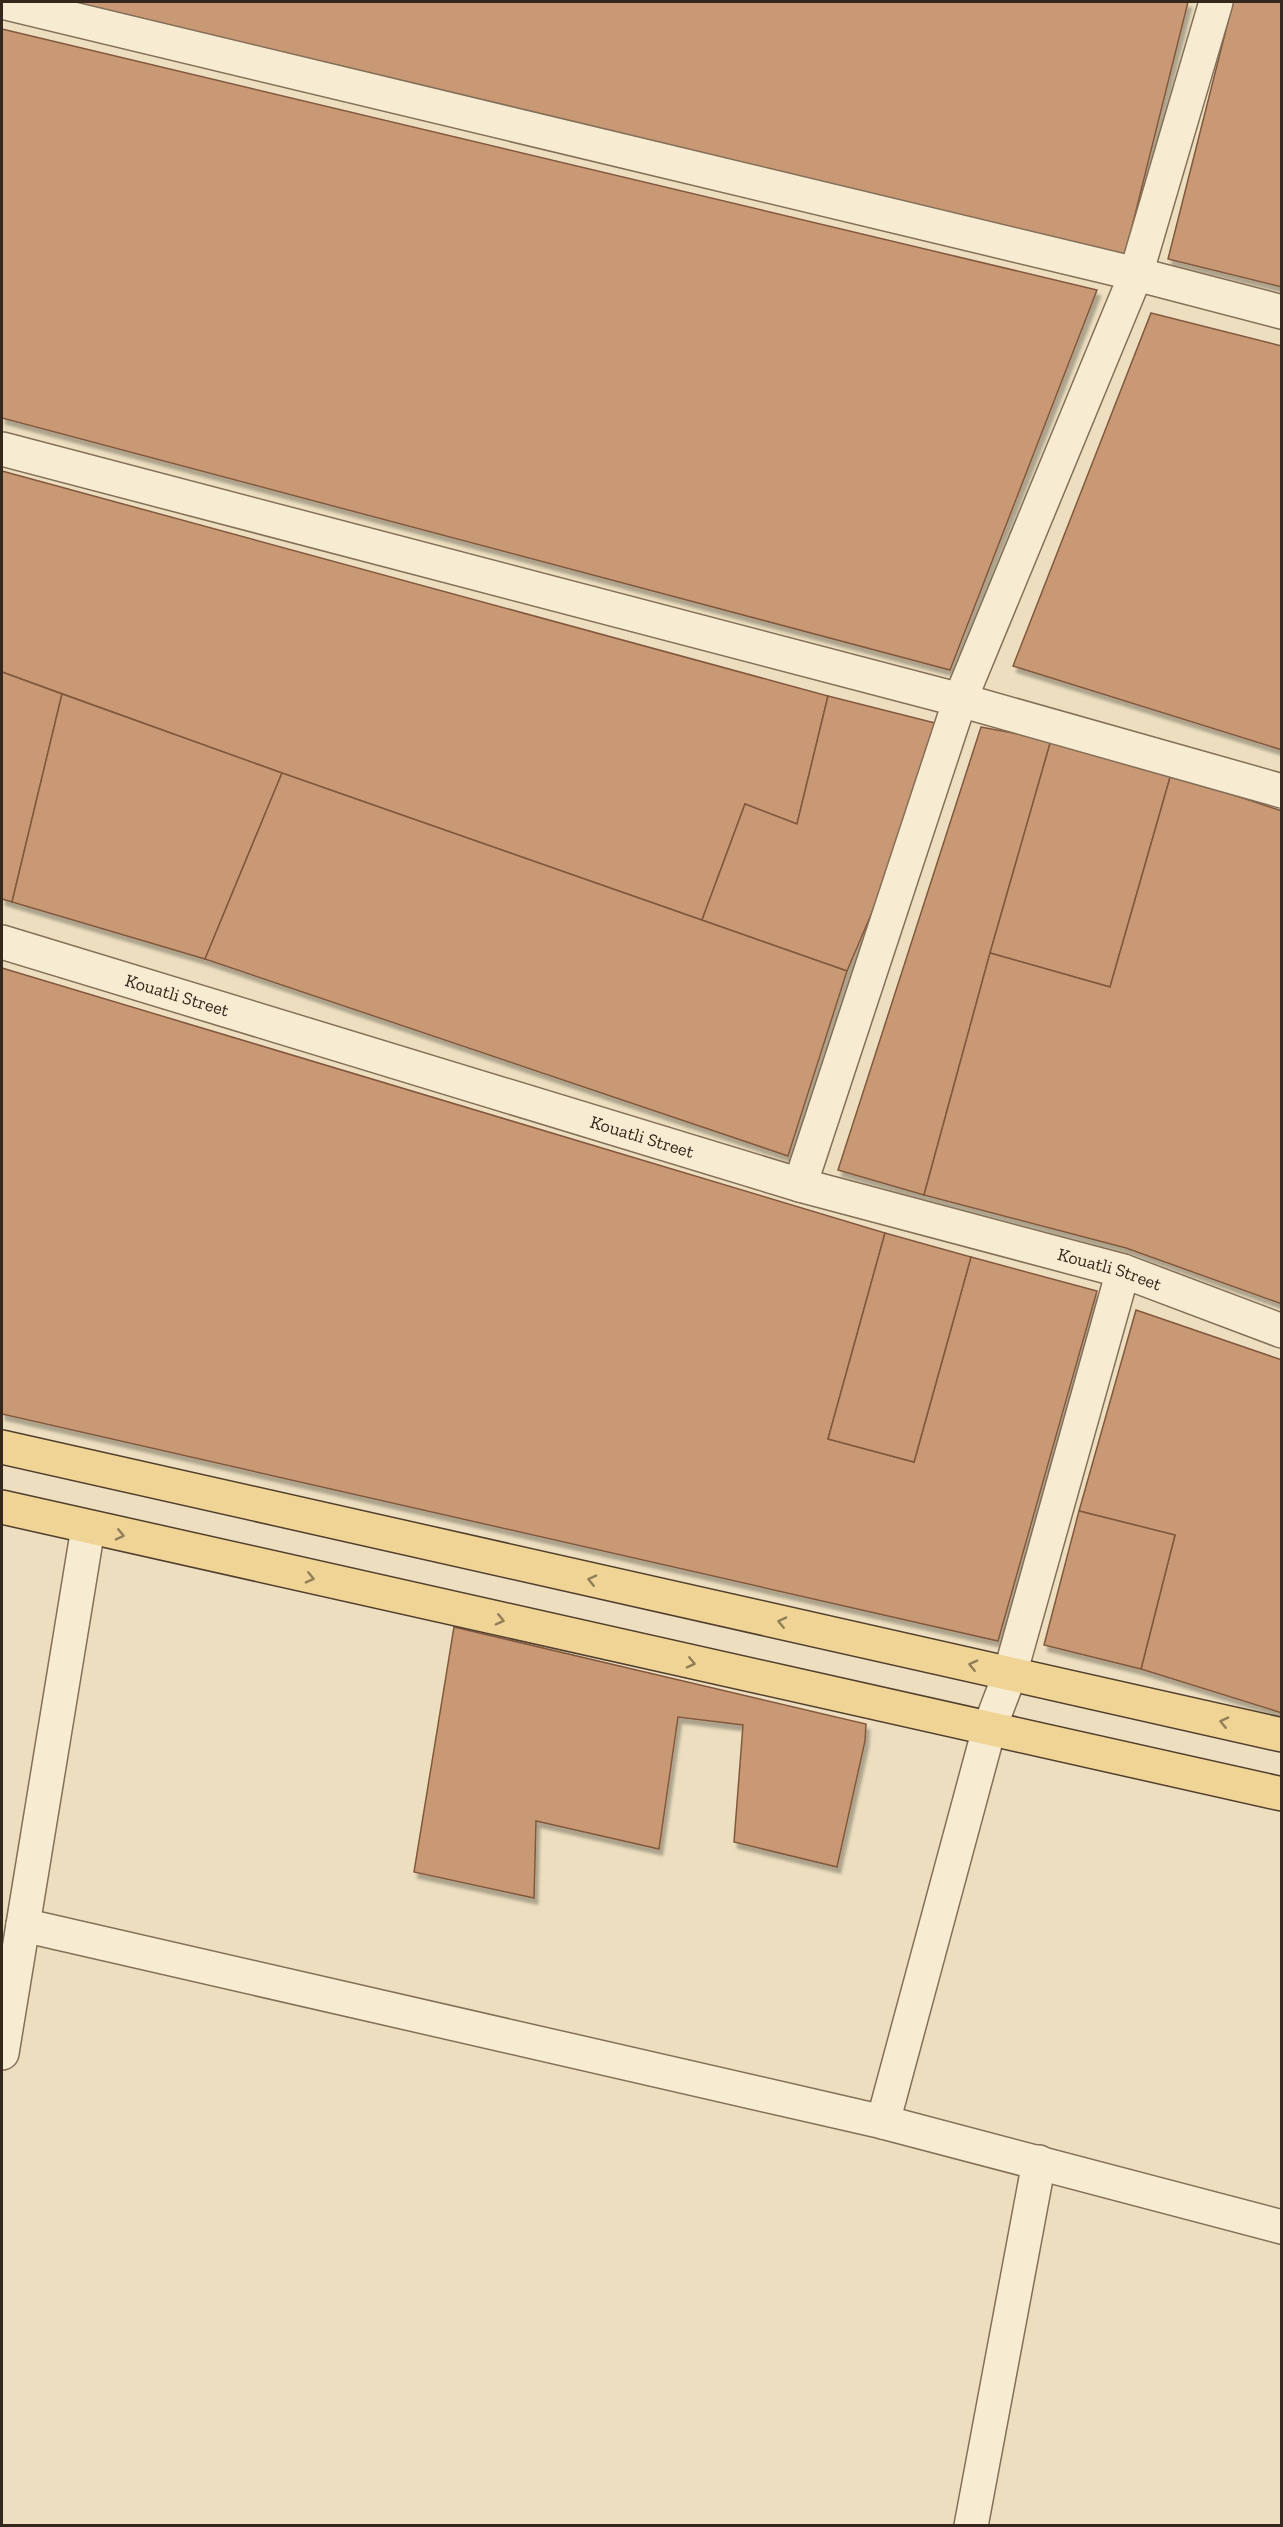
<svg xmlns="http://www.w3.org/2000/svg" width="1283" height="2527" font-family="'Zilla Slab',serif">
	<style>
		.building { fill: #c99875; stroke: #82593e; stroke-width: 1.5; filter: url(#shadow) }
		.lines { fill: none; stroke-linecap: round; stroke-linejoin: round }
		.minor-casing { stroke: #846f58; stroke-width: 36 }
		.tertiary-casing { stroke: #846f58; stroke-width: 36 }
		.primary-casing { stroke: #513e2c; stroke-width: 36 }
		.minor { stroke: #f7ecd1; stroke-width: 33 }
		.tertiary { stroke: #f7ecd1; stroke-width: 33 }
		.primary { stroke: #efd496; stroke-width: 33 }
		.oneway { stroke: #927e59 }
		.labels { text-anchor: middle; stroke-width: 4.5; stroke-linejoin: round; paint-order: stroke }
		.street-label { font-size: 18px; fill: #34271c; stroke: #f4e9ce }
	</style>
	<defs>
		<filter id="shadow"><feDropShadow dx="3.5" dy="6" stdDeviation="1.5" flood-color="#0004"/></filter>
	</defs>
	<rect width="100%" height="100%" fill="#ecdebf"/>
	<!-- building -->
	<g class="building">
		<polygon points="73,2 1188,2 1123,263"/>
		<polygon points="1233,2 1282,2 1282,287 1168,259"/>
		<polygon points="2,29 1097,290 950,670 2,418"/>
		<polygon points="1151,313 1282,346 1282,750 1013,666"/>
		<polygon points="2,471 828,696 797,824 745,804 702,920 282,773 2,672"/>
		<polygon points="2,672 62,694 12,902 2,899"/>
		<polygon points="62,694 282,773 205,959 12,902"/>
		<polygon points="828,696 951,727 847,971 702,920 745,804 797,824"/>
		<polygon points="981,727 1051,740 990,953 924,1195 838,1170"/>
		<polygon points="1051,740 1171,774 1110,987 990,953"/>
		<polygon points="282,773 847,971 788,1156 205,959"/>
		<polygon points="1171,774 1282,811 1282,1304 1126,1248 924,1195 990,953 1110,987"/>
		<polygon points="2,968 885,1233 828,1439 914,1462 971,1257 1097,1291 998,1641 2,1414"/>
		<polygon points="885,1233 971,1257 914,1462 828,1439"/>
		<polygon points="1136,1310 1282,1360 1282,1713 1141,1669 1175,1535 1079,1511"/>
		<polygon points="1079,1511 1175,1535 1141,1669 1044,1645"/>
		<polygon points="454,1627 866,1724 865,1741 837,1867 734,1842 743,1725 678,1717 659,1849 536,1821 534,1898 414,1872"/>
	</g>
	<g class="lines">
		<defs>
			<g id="minor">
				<polyline points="2,2 1136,274 1282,312"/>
				<polyline points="2,449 960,700 1282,791"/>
				<polyline points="800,1185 960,700 1136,274 1216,2"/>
				<polyline points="23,1925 883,2122 1282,2227"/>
				<polyline points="2,2053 88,1528"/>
				<polyline points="883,2122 989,1729 1010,1674 1123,1271"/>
				<polyline points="971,2526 1039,2162"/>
			</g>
			<g id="tertiary">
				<path id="s1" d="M2 942 800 1185 1123 1271 1282 1331"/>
			</g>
			<g id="primary">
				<polyline points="2,1447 1282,1735"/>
				<polyline points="2,1507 1282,1794"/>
			</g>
		</defs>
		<!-- minor casing -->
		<use href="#minor" class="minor-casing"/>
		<!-- tertiary casing -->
		<use href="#tertiary" class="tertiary-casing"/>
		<!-- primary casing -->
		<use href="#primary" class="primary-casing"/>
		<!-- minor -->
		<use href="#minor" class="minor"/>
		<!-- tertiary -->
		<use href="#tertiary" class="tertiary"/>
		<!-- primary -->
		<use href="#primary" class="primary"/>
	</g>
	<!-- one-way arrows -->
	<defs><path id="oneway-chevron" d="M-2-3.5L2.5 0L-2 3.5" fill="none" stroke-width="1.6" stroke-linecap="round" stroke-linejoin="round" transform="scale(1.5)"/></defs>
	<g class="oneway">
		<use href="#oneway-chevron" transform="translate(120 1535) rotate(13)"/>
		<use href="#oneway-chevron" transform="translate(310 1578) rotate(13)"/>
		<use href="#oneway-chevron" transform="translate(592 1580) rotate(-167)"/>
		<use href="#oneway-chevron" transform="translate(500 1620) rotate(13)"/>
		<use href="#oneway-chevron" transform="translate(782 1622) rotate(-167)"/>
		<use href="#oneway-chevron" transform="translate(691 1663) rotate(13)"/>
		<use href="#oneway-chevron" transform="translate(973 1665) rotate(-167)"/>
		<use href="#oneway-chevron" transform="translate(1224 1722) rotate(-167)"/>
	</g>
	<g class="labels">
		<!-- street labels -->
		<g class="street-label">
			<text dy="6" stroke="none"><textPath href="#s1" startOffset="183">Kouatli Street</textPath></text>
			<text dy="6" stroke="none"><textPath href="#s1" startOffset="669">Kouatli Street</textPath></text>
			<text dy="6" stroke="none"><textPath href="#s1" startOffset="1155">Kouatli Street</textPath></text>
		</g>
	</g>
	<!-- border -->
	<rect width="1283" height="2527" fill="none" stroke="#34271c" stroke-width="6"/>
</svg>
